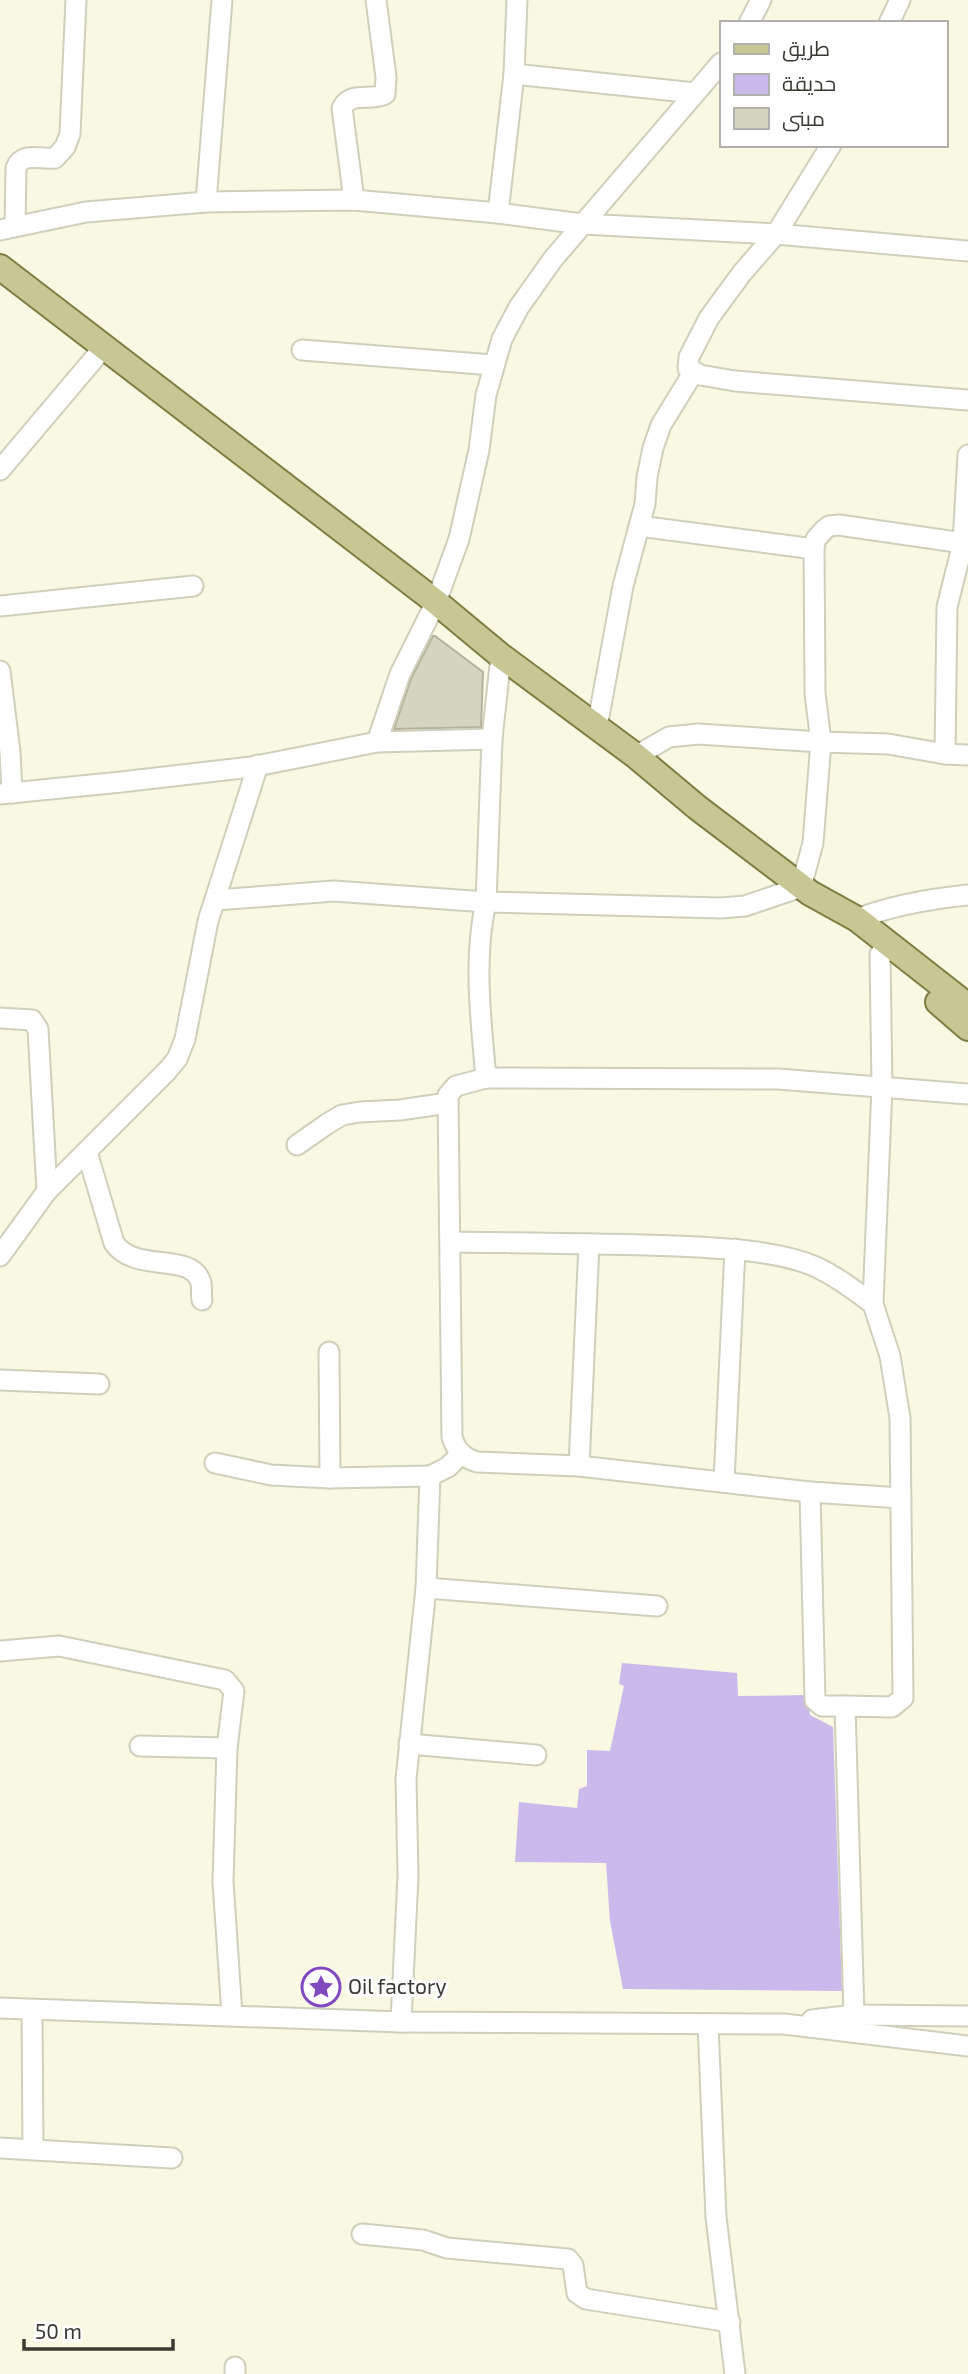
<svg xmlns="http://www.w3.org/2000/svg" width="968" height="2374" font-family="'Exo 2',Cairo,sans-serif">
	<style>
		.green { fill: #ccb9eb }
		.building { fill: #d4d4bf; stroke: #b2b29e; stroke-width: 2 }
		.lines { fill: none; stroke-linecap: round; stroke-linejoin: round }
		.minor-casing { stroke: #cfcfbb; stroke-width: 23 }
		.major-casing { stroke: #7f7d42; stroke-width: 28 }
		.minor { stroke: #fff; stroke-width: 19 }
		.major { stroke: #c8c793; stroke-width: 24 }
		.labels { text-anchor: middle; stroke-width: 6; stroke-linejoin: round; paint-order: stroke }
		.poi-label { font-size: 21px; fill: #3b3a32; stroke: #fff; text-anchor: start }
	</style>
	<rect width="100%" height="100%" fill="#f8f8e3"/>
	<!-- green -->
	<polygon class="green" points="622,1663 737,1673 738,1696 809,1695 810,1715 833,1727 842,1991 623,1989 610,1921 606,1863 515,1862 519,1802 577,1808 579,1789 587,1786 587,1750 610,1751 624,1686 619,1684"/>
	<!-- building -->
	<polygon class="building" points="433,636 435,636 483,672 481,727 394,729 411,679"/>
	<g class="lines">
		<defs>
			<g id="minor">
				<polyline points="749,23 761,0"/>
				<polyline points="889,23 900,0"/>
				<polyline points="514,74 695,93"/>
				<polyline points="831,145 776,234 742,273 709,318 689,357 688,368 700,375 735,381 968,400"/>
				<path d="M354 200 342 108C352 90 371 102 385 94L386 77 376 0"/>
				<polyline points="206,202 222,0"/>
				<polyline points="498,213 514,74 517,0"/>
				<path d="M15 226 16 168C22 151 41 160 55 158L65 147 70 134 76 0"/>
				<polyline points="0,230 86,212 206,202 354,200 498,213 582,224 776,234 968,251"/>
				<polyline points="302,350 493,365"/>
				<polyline points="0,470 104,347"/>
				<polyline points="639,526 814,549"/>
				<polyline points="0,606 193,586"/>
				<path d="M501 656 492 739 486 902C473 959 481 1021 486 1078L456 1086 448 1095 452 1437C456 1451 464 1458 477 1462L579 1466 810 1492"/>
				<polyline points="0,671 10,752 12,793"/>
				<polyline points="597,727 623,586 645,504 647,477 653,448 661,425 693,373"/>
				<polyline points="377,742 400,674 436,602 459,539 479,450 486,395 502,339 519,307 553,259 721,63"/>
				<polyline points="945,754 947,607 963,543 968,455"/>
				<polyline points="636,756 669,737 698,734 821,742 888,744 945,754 968,755"/>
				<polyline points="0,794 121,782 251,767 377,742 492,739"/>
				<polyline points="216,900 334,891 486,902 721,908 745,906 801,887 813,843 821,742 815,693 814,546 816,539 824,530 829,526 839,525 963,543"/>
				<path d="M857 919C893 905 929 899 968 895"/>
				<polyline points="0,1018 32,1020 38,1029 47,1191"/>
				<polyline points="486,1078 778,1079 968,1094"/>
				<polyline points="297,1145 327,1124 342,1115 360,1112 400,1110 448,1103"/>
				<path d="M87 1152 114 1243C135 1274 193 1251 201 1283 202 1288 201 1295 202 1300"/>
				<path d="M451 1242C526 1243 601 1243 676 1246 718 1248 776 1250 814 1266 836 1276 854 1290 873 1304L882 1087 880 954"/>
				<polyline points="0,1256 47,1191 167,1071 177,1059 185,1039 208,921 258,765"/>
				<polyline points="329,1352 330,1478"/>
				<polyline points="0,1380 99,1384"/>
				<polyline points="215,1463 271,1475 330,1478 430,1476"/>
				<polyline points="579,1466 589,1244"/>
				<polyline points="724,1482 735,1249"/>
				<polyline points="426,1588 657,1606"/>
				<polyline points="0,1651 59,1646 225,1680 234,1691 227,1748 223,1882 232,2015"/>
				<polyline points="845,1706 822,1706 815,1700 810,1492 901,1498"/>
				<polyline points="409,1744 536,1755"/>
				<polyline points="140,1746 227,1748"/>
				<polyline points="0,2008 401,2022 784,2024 968,2046"/>
				<polyline points="32,2010 33,2149"/>
				<polyline points="812,2020 854,2015 968,2016"/>
				<polyline points="401,2022 408,1876 406,1779 426,1588 430,1476 448,1467 461,1454"/>
				<polyline points="708,2024 716,2217 735,2374"/>
				<polyline points="852,2032 854,2015 845,1706 892,1707 903,1698 900,1418 890,1356 873,1304"/>
				<polyline points="0,2148 172,2158"/>
				<polyline points="362,2234 423,2240 447,2248 568,2259 573,2265 577,2293 586,2299 730,2322"/>
				<polyline points="235,2374 235,2367"/>
			</g>
			<g id="major">
				<polyline points="0,267 436,602 501,656 636,756 698,808 810,893 857,919 968,1006"/>
				<polyline points="938,1002 968,1028"/>
			</g>
		</defs>
		<!-- minor casing -->
		<use href="#minor" class="minor-casing"/>
		<!-- major casing -->
		<use href="#major" class="major-casing"/>
		<!-- minor -->
		<use href="#minor" class="minor"/>
		<!-- major -->
		<use href="#major" class="major"/>
	</g>
	<!-- icons -->
	<defs>
		<symbol id="sight-ring" viewBox="-11 -11 22 22"><circle r="9.5" fill="#fff" stroke="#8149c0" stroke-width="1.5"/><path d="M0-6L1.8-2.2L6-1.7L2.9 1.2L3.7 5.4L0 3.3L-3.7 5.4L-2.9 1.2L-6-1.7L-1.8-2.2Z" fill="#8149c0"/></symbol>
	</defs>
	<g fill-rule="evenodd">
		<use href="#sight-ring" x="299" y="1965" width="44" height="44"/>
	</g>
	<g class="labels">
		<!-- poi labels -->
		<g class="poi-label">
			<text x="348" y="1994">Oil factory</text>
		</g>
	</g>
	<!-- legend -->
	<rect x="720" y="21" width="228" height="126" fill="#ffffff" stroke="#b1b0ad" stroke-width="2"/>
	<rect x="734" y="44" width="35" height="10" fill="#c8c793" stroke="#b1b0ad" stroke-width="2"/>
	<text x="782" y="56" font-size="21" fill="#3b3a32">طريق</text>
	<rect x="734" y="74" width="35" height="21" fill="#ccb9eb" stroke="#b1b0ad" stroke-width="2"/>
	<text x="782" y="91" font-size="21" fill="#3b3a32">حديقة</text>
	<rect x="734" y="108" width="35" height="21" fill="#d4d4bf" stroke="#b1b0ad" stroke-width="2"/>
	<text x="782" y="126" font-size="21" fill="#3b3a32">مبنى</text>
	<!-- scale -->
	<path d="M24 2339v10h149v-10" fill="none" stroke="#3b3a32" stroke-width="3.5"/>
	<text x="35" y="2339" font-size="21" fill="#3b3a32" stroke="#ffffff" stroke-width="5" paint-order="stroke">50 m</text>
</svg>
